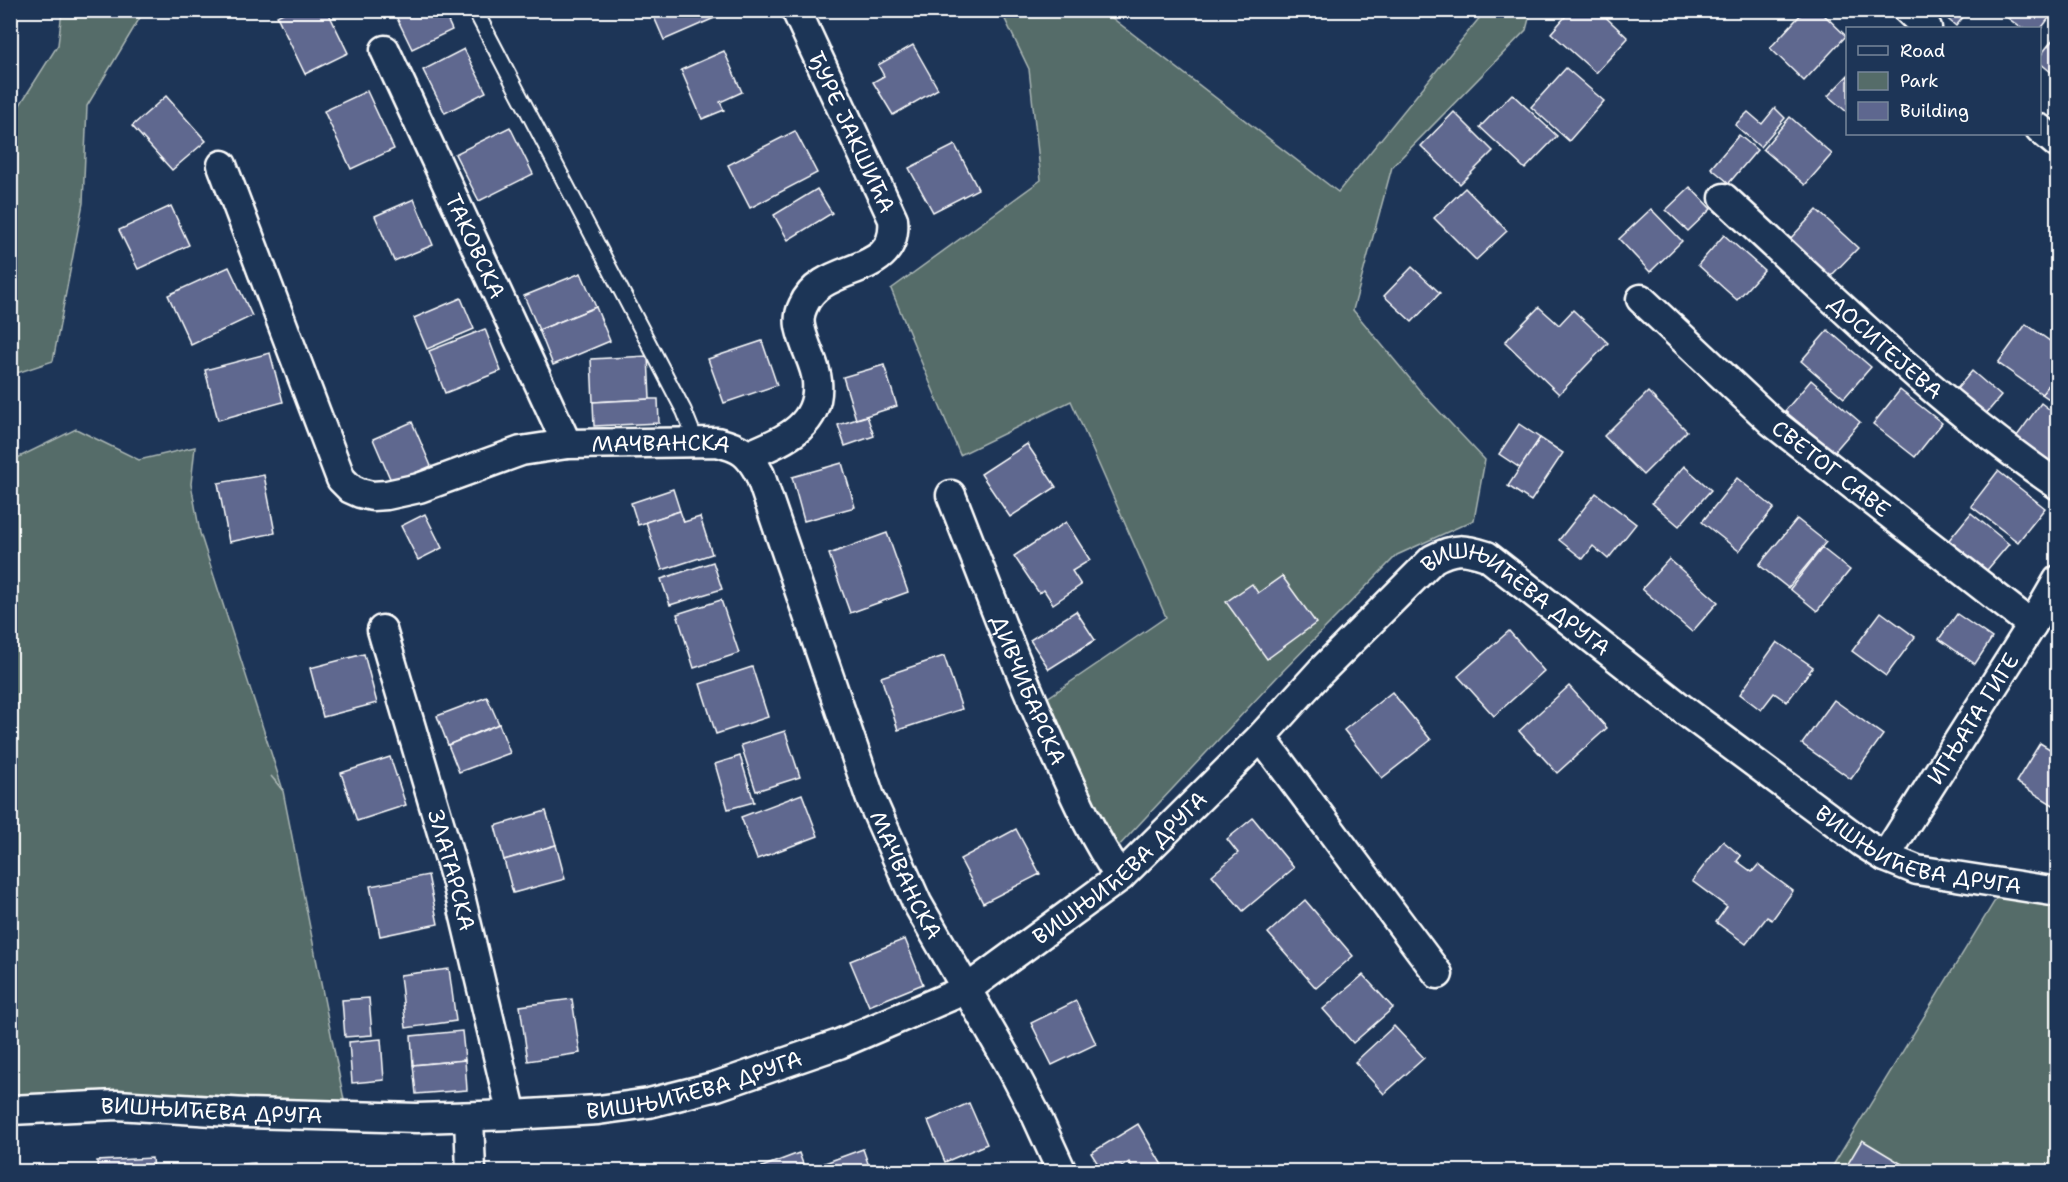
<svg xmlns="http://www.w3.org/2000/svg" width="2068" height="1182" font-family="'Shantell Sans',sans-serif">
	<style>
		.green { fill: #556c69; stroke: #aab6b4; stroke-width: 1.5 }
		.building { fill: #5e678f; stroke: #fff; stroke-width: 1.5 }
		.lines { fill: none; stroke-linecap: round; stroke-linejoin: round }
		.service-casing { stroke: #fff; stroke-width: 18 }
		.minor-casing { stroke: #fff; stroke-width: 33 }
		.service { stroke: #1d3557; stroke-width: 14 }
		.minor { stroke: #1d3557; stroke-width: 28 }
		.labels { text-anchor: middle; stroke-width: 4.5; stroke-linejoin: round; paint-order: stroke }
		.street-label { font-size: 22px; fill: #fff; stroke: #1d3557 }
	</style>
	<rect width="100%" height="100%" fill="#1d3557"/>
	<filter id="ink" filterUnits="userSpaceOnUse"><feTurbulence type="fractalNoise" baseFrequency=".0167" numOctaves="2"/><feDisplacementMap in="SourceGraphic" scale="12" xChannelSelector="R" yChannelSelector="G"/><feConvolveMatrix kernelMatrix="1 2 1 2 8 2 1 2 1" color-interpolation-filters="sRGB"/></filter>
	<g filter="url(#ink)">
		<!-- green -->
		<g class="green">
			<polygon points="62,11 144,11 87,106 83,203 53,361 11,375 11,119 58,45"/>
			<polygon points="1001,11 1103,11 1338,192 1485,11 1531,11 1526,30 1392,167 1353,310 1421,392 1485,460 1474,520 1397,555 1279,675 1116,849 1034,707 1166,617 1071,401 960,455 891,289 1041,180 1029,69"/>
			<polygon points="76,429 139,460 195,447 191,484 200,533 283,790 271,776 283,791 347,1115 11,1110 11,461"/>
			<polygon points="2005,884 2057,897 2057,1171 1829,1172"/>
		</g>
		<!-- building -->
		<g class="building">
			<polygon points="289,10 327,10 348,53 305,74 277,16"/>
			<polygon points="393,10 443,10 452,30 412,49"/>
			<polygon points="651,10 717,10 719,16 664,40"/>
			<polygon points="1571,10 1598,10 1628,38 1596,73 1551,33"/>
			<polygon points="1805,10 1819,10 1846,36 1804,81 1770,48"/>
			<polygon points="1937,10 1969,10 1956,26"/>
			<polygon points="2001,10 2055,10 2040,30 2021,28 2000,12"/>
			<polygon points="2058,33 2058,78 2040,63 2040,56"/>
			<polygon points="913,45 938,89 893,115 873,82 884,76 878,65"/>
			<polygon points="464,49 486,92 445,113 423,70"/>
			<polygon points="724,51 742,92 720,102 724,110 702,119 681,70"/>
			<polygon points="1566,68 1604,101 1569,141 1531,107"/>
			<polygon points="1848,75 1848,113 1828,96"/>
			<polygon points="367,91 394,149 351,169 324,111"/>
			<polygon points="1512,94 1557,136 1525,169 1480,127"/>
			<polygon points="166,96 206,141 172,170 132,126"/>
			<polygon points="1775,108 1785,118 1760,147 1735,125 1748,112 1762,124"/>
			<polygon points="1454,112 1493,151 1460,184 1421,146"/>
			<polygon points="1790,117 1832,154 1805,185 1763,149"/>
			<polygon points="510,127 533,174 479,201 455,154"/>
			<polygon points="795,131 817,173 750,208 728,165"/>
			<polygon points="1739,135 1757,150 1729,183 1711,168"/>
			<polygon points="955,145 978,189 933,212 909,168"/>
			<polygon points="1690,187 1711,209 1688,231 1666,210"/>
			<polygon points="1465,188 1507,231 1476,260 1434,218"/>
			<polygon points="817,189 832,213 788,240 774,215"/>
			<polygon points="414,199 433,245 394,261 375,216"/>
			<polygon points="171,206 189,245 138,269 119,230"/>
			<polygon points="1651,209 1682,241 1650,272 1619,239"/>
			<polygon points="1817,210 1858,248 1829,278 1789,240"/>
			<polygon points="1724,235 1764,270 1737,300 1698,265"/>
			<polygon points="229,267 252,316 191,345 168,295"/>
			<polygon points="1412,267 1440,293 1412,322 1384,296"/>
			<polygon points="581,273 596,307 539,330 524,296"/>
			<polygon points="461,298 474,329 427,349 414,318"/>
			<polygon points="596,307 610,341 553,365 539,330"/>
			<polygon points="1539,307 1559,325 1573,310 1608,343 1559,394 1505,342"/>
			<polygon points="2026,324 2058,347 2058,373 2042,394 1998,363"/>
			<polygon points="485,329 501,371 445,393 429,351"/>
			<polygon points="1828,330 1871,367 1844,398 1801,361"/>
			<polygon points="762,341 777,385 724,403 708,359"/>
			<polygon points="270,353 283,402 218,420 205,370"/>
			<polygon points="648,356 650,399 593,402 591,359"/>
			<polygon points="884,365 897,406 856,419 843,377"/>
			<polygon points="1972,371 2001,396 1985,415 1956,390"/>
			<polygon points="2058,373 2058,405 2042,394"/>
			<polygon points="1811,380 1860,422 1834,452 1785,411"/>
			<polygon points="1900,390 1942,423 1915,457 1873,424"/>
			<polygon points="1648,392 1687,431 1643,475 1604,436"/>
			<polygon points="650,399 658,399 659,423 594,426 593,402"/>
			<polygon points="2041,403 2058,416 2058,473 2014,440"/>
			<polygon points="867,416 874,436 845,446 838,425"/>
			<polygon points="412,422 431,466 392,483 373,439"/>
			<polygon points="1519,424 1540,438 1520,468 1499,454"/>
			<polygon points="1540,438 1563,453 1531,501 1508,486"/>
			<polygon points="1027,444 1056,487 1010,517 981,474"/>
			<polygon points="842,463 855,507 804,521 792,477"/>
			<polygon points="1684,466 1711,490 1679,526 1652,503"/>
			<polygon points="1998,471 2045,508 2018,542 1971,506"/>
			<polygon points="264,475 275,533 229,542 218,483"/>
			<polygon points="1737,478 1774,508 1739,551 1702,522"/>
			<polygon points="673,489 680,511 638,525 631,503"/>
			<polygon points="1596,493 1636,524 1608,559 1593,546 1583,559 1559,540"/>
			<polygon points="680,511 684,522 700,517 712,554 662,570 646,522"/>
			<polygon points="1971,513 2009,544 1982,576 1944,546"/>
			<polygon points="425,514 442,548 418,560 401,526"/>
			<polygon points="1797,519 1826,542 1788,588 1759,565"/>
			<polygon points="1066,522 1090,560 1072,571 1081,585 1053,604 1044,590 1039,593 1014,556"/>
			<polygon points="887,533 908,592 850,613 829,554"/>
			<polygon points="1822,548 1850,570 1817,611 1790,589"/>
			<polygon points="1669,559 1718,602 1692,632 1642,589"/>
			<polygon points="713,562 722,589 670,605 661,579"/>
			<polygon points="1282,576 1316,623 1267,659 1226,602 1252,584 1258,593"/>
			<polygon points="721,600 739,653 694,668 677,614"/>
			<polygon points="1076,611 1095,640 1049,669 1030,640"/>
			<polygon points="1881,612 1915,637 1886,676 1852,651"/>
			<polygon points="1957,614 1992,638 1975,664 1939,639"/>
			<polygon points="1509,631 1544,671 1494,716 1458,676"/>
			<polygon points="1777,642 1813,667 1787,702 1774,693 1761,710 1740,694"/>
			<polygon points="364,654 377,703 323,717 310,668"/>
			<polygon points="944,656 962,709 898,730 881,677"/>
			<polygon points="752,667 768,717 716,734 700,684"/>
			<polygon points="1569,686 1607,728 1557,773 1519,731"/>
			<polygon points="1392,692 1431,740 1382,778 1344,730"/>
			<polygon points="487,697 499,724 448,745 437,716"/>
			<polygon points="1834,700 1883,735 1851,779 1802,744"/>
			<polygon points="499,724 510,753 459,772 448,745"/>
			<polygon points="785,731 800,777 756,791 741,745"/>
			<polygon points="2040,743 2058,754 2058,808 2016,782"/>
			<polygon points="740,756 754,802 728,809 715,764"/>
			<polygon points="390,757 406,805 357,821 341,773"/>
			<polygon points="802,794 818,836 757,859 741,817"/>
			<polygon points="546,811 556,845 504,860 495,826"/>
			<polygon points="1253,818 1294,868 1243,911 1212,875 1238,853 1227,839"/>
			<polygon points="1016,829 1040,874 983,903 960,859"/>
			<polygon points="1723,841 1741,856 1737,861 1752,872 1758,865 1793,891 1772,920 1767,917 1746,944 1716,922 1727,907 1692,881"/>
			<polygon points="556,845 565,879 513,893 504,860"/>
			<polygon points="428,875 438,924 380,936 370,886"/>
			<polygon points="1305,900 1353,956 1316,988 1268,933"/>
			<polygon points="905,939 923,984 869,1006 850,961"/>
			<polygon points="449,969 456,1021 406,1028 400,975"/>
			<polygon points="1363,975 1393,1008 1353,1043 1323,1009"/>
			<polygon points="369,998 372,1035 345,1037 342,1000"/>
			<polygon points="572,999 580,1053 528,1061 520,1006"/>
			<polygon points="1076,1001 1096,1044 1052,1065 1031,1023"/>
			<polygon points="1394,1026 1424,1058 1384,1094 1355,1062"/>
			<polygon points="462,1031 465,1060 413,1065 411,1036"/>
			<polygon points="381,1039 384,1080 352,1083 349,1042"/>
			<polygon points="465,1060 467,1090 416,1094 413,1065"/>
			<polygon points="969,1103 987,1144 945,1162 928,1121"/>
			<polygon points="1138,1124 1162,1165 1151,1172 1135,1172 1129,1162 1114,1172 1103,1172 1091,1153"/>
			<polygon points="1862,1140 1902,1164 1898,1172 1843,1172"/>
			<polygon points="863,1149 871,1172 816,1172 814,1167"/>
			<polygon points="799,1153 806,1172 764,1172 762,1167"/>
			<polygon points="152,1158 153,1172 98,1172 97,1161"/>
			<polygon points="255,1163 256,1172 209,1172 208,1166"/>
			<polygon points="414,1165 415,1172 369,1172 368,1169"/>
		</g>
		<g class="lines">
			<defs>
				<polyline id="service" points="475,10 684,411 696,441"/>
				<g id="minor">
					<polyline points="1908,10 1927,28"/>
					<path id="s1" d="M385 50 567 444"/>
					<polyline points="2040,129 2058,144"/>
					<path id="s2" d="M222 165 341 479 351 489 360 493 372 496 387 495 419 488 521 451 567 444 717 442C741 448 749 453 760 475L870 797 917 903 1010 1065 1036 1115 1062 1172"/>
					<path id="s3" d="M1724 198C1832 297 1936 402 2058 485"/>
					<path id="s4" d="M1641 299 1772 422 2032 625"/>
					<path d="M749 455C784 440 821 426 817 381 816 369 810 357 806 346 801 332 796 320 803 306 823 259 899 280 893 219L796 10"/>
					<path id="s5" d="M951 495C986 584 1019 674 1059 761 1077 801 1095 841 1120 877"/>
					<path id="s6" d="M382 630 457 883 512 1115"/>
					<polyline points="1261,737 1438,974"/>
					<path id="s7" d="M1885 857 2032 625 2058 580"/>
					<path id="s8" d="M10 1110 117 1105 246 1113 417 1118 512 1115 598 1110 649 1103 717 1086 839 1044 967 989 1120 877 1261 737 1321 671 1433 559C1455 547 1464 549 1487 556L1681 708 1863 843 1885 857 1917 870 2058 892"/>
					<polyline points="469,1117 471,1172"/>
				</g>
			</defs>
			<!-- service casing -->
			<use href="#service" class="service-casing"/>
			<!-- minor casing -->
			<use href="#minor" class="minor-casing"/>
			<!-- service -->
			<use href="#service" class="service"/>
			<!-- minor -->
			<use href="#minor" class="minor"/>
		</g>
	</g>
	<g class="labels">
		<!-- street labels -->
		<g class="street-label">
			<text transform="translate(852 132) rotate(65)" y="8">ЂУРЕ ЈАКШИЋА</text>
			<text dy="8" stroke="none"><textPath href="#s1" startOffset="216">ТАКОВСКА</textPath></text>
			<text dy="8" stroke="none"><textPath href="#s3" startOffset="220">ДОСИТЕЈЕВА</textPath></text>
			<text dy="8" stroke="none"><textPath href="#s2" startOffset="669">МАЧВАНСКА</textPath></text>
			<text dy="8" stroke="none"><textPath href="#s4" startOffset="255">СВЕТОГ САВЕ</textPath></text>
			<text dy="8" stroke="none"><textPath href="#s8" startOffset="1713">ВИШЊИЋЕВА ДРУГА</textPath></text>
			<text dy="8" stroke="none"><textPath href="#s5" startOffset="210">ДИВЧИБАРСКА</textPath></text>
			<text dy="8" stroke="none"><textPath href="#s7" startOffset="164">ИГЊАТА ГИГЕ</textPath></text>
			<text dy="8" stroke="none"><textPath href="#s8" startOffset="2199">ВИШЊИЋЕВА ДРУГА</textPath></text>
			<text dy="8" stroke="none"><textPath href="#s8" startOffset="1174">ВИШЊИЋЕВА ДРУГА</textPath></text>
			<text dy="8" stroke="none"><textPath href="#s6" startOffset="250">ЗЛАТАРСКА</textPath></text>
			<text dy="8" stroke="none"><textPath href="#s2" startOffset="1208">МАЧВАНСКА</textPath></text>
			<text dy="8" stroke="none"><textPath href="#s8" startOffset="688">ВИШЊИЋЕВА ДРУГА</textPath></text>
			<text dy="8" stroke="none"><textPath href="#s8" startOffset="202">ВИШЊИЋЕВА ДРУГА</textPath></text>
		</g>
	</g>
	<!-- margin -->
	<rect width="2068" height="1182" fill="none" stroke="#1d3557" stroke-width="36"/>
	<rect x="18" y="18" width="2032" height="1146" fill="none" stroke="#fff" stroke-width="2" filter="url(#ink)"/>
	<!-- legend -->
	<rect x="1846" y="27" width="195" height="108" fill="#1d3557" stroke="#77869a" stroke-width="1.5"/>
	<rect x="1858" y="46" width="30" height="9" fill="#1d3557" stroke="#77869a" stroke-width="1.5"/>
	<text x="1900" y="57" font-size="18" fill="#ffffff">Road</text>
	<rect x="1858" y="72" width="30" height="18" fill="#556c69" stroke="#77869a" stroke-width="1.5"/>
	<text x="1900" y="87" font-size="18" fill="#ffffff">Park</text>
	<rect x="1858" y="102" width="30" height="18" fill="#5e678f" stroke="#77869a" stroke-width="1.5"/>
	<text x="1900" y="117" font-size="18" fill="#ffffff">Building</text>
</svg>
